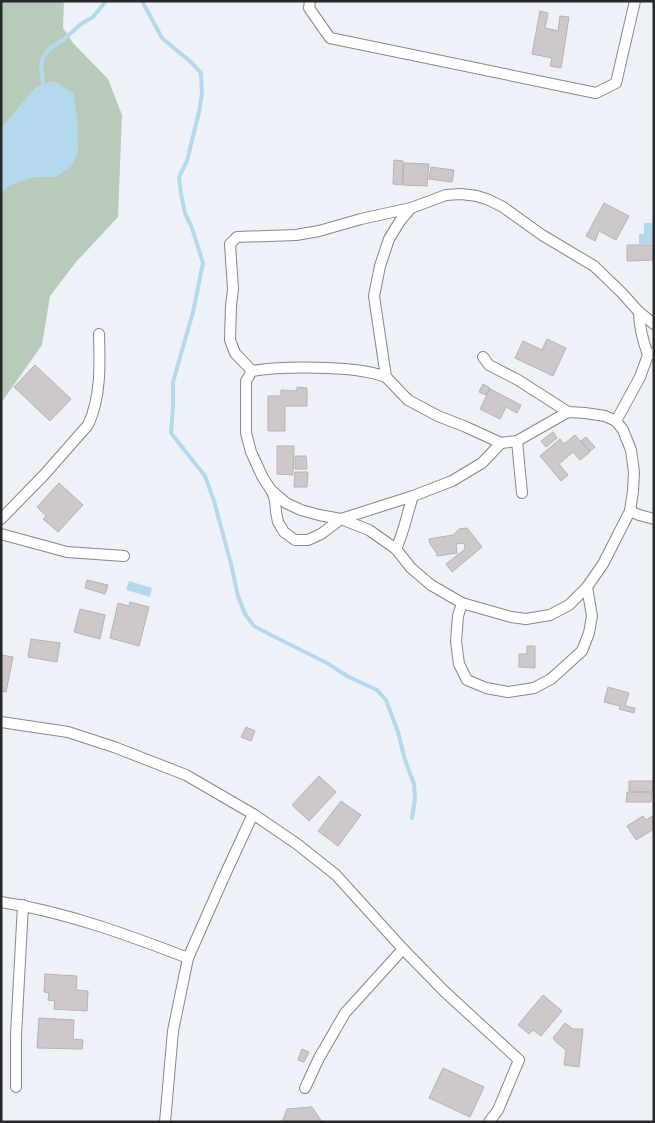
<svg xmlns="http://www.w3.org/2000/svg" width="655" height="1123" font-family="'Golos Text',sans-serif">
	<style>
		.green { fill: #b8caba }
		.water { fill: #b5d9ec }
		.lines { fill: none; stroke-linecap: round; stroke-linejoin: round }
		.stream { stroke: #b5d9ec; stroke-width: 4 }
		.building { fill: #cec8ca; stroke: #b8b2b4 }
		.minor-casing { stroke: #85878c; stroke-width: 12 }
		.minor { stroke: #fff; stroke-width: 10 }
	</style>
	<rect width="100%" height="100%" fill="#eef1f7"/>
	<!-- green -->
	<polygon class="green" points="1,1 64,1 63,28 73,43 108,79 122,115 118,217 76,262 50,296 42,345 1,403"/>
	<!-- water -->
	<g class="water">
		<polygon points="54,81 73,93 77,116 78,151 72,166 55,177 35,177 10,185 1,192 1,129 16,110 36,87"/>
		<polygon points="644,223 652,223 654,244 639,244 639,234 644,234"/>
		<polygon points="129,581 152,588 150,597 126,590"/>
	</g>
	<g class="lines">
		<!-- stream -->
		<g class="stream">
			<polyline points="142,1 162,38 192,63 201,73 202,93 199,112 187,161 179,177 181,194 185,213 192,228 203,263 193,312 173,382 173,406 171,433 205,476 214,501 231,564 238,596 245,614 254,626 271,635 327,663 347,676 377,690 386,700 398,732 405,760 414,784 415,799 412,818"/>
			<polyline points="43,84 41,65 43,58 49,49 64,39 81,24 93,17 106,1"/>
		</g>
	</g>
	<!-- building -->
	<g class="building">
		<polygon points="540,11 548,13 545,28 558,31 560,16 569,17 561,68 550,66 552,58 532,54"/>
		<polygon points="394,160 403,161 402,185 393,184"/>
		<polygon points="404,163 429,164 427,186 403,185"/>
		<polygon points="431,167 454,170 452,182 429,179"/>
		<polygon points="604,203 629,216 616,240 599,231 595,241 586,236"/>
		<polygon points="627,245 654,245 654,260 627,261"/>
		<polygon points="547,339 566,348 553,376 515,358 523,341 542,350"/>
		<polygon points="35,365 71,399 50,421 14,387"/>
		<polygon points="483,384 490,388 486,395 479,392"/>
		<polygon points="297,387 307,388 307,406 285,406 285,431 268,431 268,396 281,396 281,390 297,391"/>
		<polygon points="490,389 521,405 517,413 506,407 500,419 480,409"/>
		<polygon points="553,432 557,438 546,447 541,441"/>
		<polygon points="575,435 590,452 580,460 573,452 559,464 568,475 561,481 540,456 560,439 564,444"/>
		<polygon points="586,437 595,447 590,451 581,441"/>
		<polygon points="277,446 294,446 293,475 277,474"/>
		<polygon points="295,456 306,456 307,469 295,469"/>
		<polygon points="295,472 308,472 307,487 294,487"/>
		<polygon points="59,483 83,505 58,532 43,519 46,516 37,507"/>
		<polygon points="467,528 482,547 452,572 446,564 465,549 464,543 456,544 457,553 437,556 436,552 430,544 429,539 453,535 459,529"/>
		<polygon points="87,580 108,585 105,594 85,588"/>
		<polygon points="130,602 149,607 139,646 110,638 118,603 129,606"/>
		<polygon points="80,609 105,615 100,639 74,632"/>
		<polygon points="31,639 60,643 57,662 28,657"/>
		<polygon points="527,646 535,646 535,668 519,667 519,654 527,654"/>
		<polygon points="1,655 13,657 6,692 1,691"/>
		<polygon points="608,687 629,693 625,706 635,708 634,713 619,709 620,706 604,702"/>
		<polygon points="246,727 255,731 251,741 241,737"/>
		<polygon points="319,776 336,792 309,821 292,805"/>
		<polygon points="629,781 653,781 652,792 629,791"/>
		<polygon points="627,792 652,793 651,802 626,802"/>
		<polygon points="341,801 361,815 338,846 318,831"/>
		<polygon points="654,815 654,829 636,840 627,826 643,816 646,820"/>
		<polygon points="45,974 77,976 76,990 88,991 87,1011 54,1009 55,1001 48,1000 49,993 44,992"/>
		<polygon points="543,995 562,1011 541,1036 533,1030 529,1034 518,1025"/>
		<polygon points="39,1018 74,1020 73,1039 83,1040 82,1049 37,1048"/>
		<polygon points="565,1023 573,1029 583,1029 579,1067 564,1065 566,1050 557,1043 553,1038"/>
		<polygon points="302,1049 309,1052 304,1062 298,1060"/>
		<polygon points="443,1068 484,1087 470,1117 429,1098"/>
		<polygon points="312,1107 322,1122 282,1122 287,1109"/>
	</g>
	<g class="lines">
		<defs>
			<g id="minor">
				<polyline points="310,1 309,8 330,38 596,93 616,83 635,1"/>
				<path d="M639 312C639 327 643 341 648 355"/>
				<polyline points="483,357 489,365 518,380 568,412"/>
				<polyline points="252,371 235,353 230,340 231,306 233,289 230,244 237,237 296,235 319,231 361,219 411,208 446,195 461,194 477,196 489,200 503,207 542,235 594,266 622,293 639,312 654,324"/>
				<path d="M386 377C367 370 347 369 327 368 301 367 277 367 252 371L246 381V433L251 452 263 478 271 490 286 503 301 510 319 515 341 519 369 530 396 549 411 568 431 585 462 603 511 617 526 619 550 615 569 605 587 587 603 564 630 511 633 491 634 472 631 450 623 430 616 421 605 416 585 413 568 412 517 441 501 443 466 427 438 416 408 400 386 377 374 296 380 266 389 239 400 221 411 208"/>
				<polyline points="616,421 640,377 648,355 654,353"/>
				<polyline points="517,441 522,493"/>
				<polyline points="272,491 275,500 276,512 278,522 284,532 295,540 308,540 321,534 341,519 413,496 452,481 482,463 501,443"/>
				<polyline points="630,511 639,515 654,519"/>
				<path d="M1 519 44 475 88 425C101 398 100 364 99 334"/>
				<polyline points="1,534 67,552 124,556"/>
				<path d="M396 549C404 532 407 514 413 496"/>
				<polyline points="462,603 458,616 456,641 459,664 467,680 486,688 508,692 534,688 551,679 582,651 589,633 592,616 587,587"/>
				<polyline points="1,722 68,732 114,747 186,775 253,814 297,844 336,875 403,949 444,991 519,1060 498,1110 489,1122"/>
				<path d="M1 902C66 912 128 935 188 958"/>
				<polyline points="16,1087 16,1035 23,905"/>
				<polyline points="305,1088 319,1058 345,1013 403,949"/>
				<polyline points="165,1122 173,1031 188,958 223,879 253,814"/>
			</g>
		</defs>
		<!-- minor casing -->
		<use href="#minor" class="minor-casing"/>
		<!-- minor -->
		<use href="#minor" class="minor"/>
	</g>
	<!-- border -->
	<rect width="655" height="1123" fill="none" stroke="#27282a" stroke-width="5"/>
</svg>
